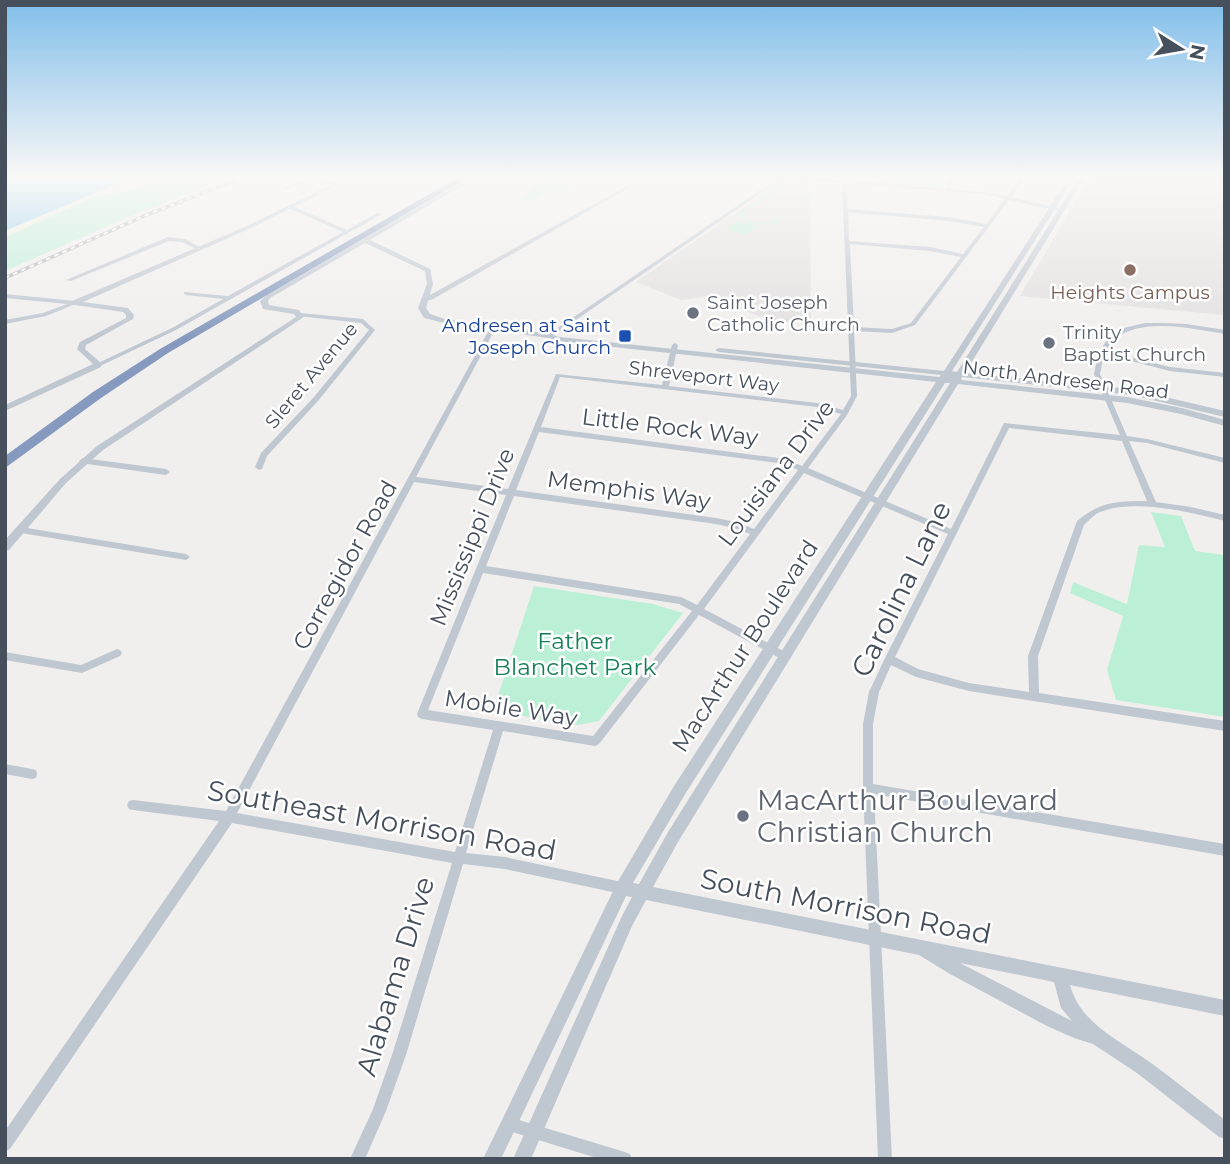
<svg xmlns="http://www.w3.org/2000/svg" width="1230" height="1164" font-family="Montserrat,sans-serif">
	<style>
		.education { fill: #e2e0e0 }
		.green { fill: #bcf0d6; fill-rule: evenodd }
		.sand { fill: #f3efdf }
		.water { fill: #88cdee }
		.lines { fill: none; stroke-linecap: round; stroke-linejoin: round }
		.minor { fill: #bfc7d1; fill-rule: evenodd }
		.tertiary { fill: #bfc7d1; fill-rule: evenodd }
		.motorway { fill: #859abe; fill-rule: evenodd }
		.rail-casing { stroke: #b0b3b9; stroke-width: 3.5 }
		.rail { stroke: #fff; stroke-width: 2; stroke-dasharray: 4.5; stroke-linecap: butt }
		.education-dot { fill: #8d6e63; stroke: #fff; stroke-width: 2.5 }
		.worship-dot { fill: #6b7280; stroke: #fff; stroke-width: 2.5 }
		.transit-dot { fill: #1a4fb4; stroke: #fff; stroke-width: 2.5 }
		.labels { text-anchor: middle; stroke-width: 5; stroke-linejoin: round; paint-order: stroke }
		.far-education-label { font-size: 19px; fill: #785e54; stroke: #fff }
		.far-worship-label { font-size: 19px; fill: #5b616d; stroke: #fff; text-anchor: start }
		.far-transit-label { font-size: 19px; fill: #164399; stroke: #fff; text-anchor: end }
		.far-street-label { font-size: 19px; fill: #464f5c; stroke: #fff }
		.street-label { font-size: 23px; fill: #464f5c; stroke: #fff }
		.park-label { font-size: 23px; fill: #158056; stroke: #fff }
		.near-street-label { font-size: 28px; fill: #464f5c; stroke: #fff }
		.near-worship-label { font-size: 28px; fill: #5b616d; stroke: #fff; text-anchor: start }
	</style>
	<rect width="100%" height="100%" fill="#f1efee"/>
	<!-- education -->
	<g class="education">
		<polygon points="1090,177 1225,177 1225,315 1020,296"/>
		<polygon points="784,179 810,181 811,322 776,322 705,297 681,300 636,282"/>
	</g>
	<!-- green -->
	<g class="green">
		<polygon points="132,177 230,177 130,216 5,271 5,231"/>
		<polygon points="530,177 574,177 566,182 573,187 568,192 553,191 528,202 520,199 534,187"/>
		<polygon points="884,177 944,177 943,187 884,183"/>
		<path d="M781 184 784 185 783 187 803 190 809 197 775 224H751L757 227 744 235 726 229 739 221 750 224 740 216 733 217ZM784 188 800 190 806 197C791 212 764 235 744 217L746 211 776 191Z"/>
		<polygon points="1151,512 1181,516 1195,551 1225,555 1225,717 1116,700 1107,670 1123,616 1070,593 1073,582 1127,604 1139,545 1165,547"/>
		<polygon points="534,586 653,604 683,613 599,721 578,725 493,711"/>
	</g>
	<!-- sand -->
	<polygon class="sand" points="132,177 173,177 148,186 94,197 5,237 5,231"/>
	<!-- water -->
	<polygon class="water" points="5,177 132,177 5,231"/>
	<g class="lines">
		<!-- minor -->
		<g class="minor">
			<polygon points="206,177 215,177 202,180 200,179"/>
			<polygon points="410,177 417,177 421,179 419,180"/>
			<polygon points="643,177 648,177 433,299 424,302 421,300"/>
			<path d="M779 177H801L947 189 948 177H952L951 189 985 192 1007 196 1022 177H1026L1011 197 1064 210 1062 211 1009 200 915 325 892 333 854 331 857 396 847 415 808 468 951 529 1004 423 1120 435 1094 374 1098 353 1109 337 1124 328 1145 323H1165L1186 324 1225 330V334C1193 329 1145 317 1116 338 1112 341 1109 346 1106 351L1170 367 1225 373V377L1170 371 1104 354 1100 374 1127 436 1147 439 1225 458V463L1147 443 1129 441 1156 502 1191 507 1225 515V521C1190 512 1129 497 1096 514 1092 517 1088 521 1084 525L1038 656 1039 693 1225 721V731L969 691 916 677 891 665 879 692 873 724V784L1225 844V856L874 794 892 1159H878L863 788V724L869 692 886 656 948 534 804 473 704 609 789 654 791 657 789 660 786 661 783 660 699 615 599 744 595 746 503 731 466 853 505 857 622 882 626 884 628 888 626 892 622 894 505 869 463 864 406 1055 386 1111 365 1159H350L373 1109 392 1055 452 863 232 823 10 1149 5 1151V1131L219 821 133 810 129 809 127 805 129 801 133 800 226 811 490 328 495 329 416 477 508 489 556 374 662 385 672 345 675 343 678 345 669 386 817 403 843 410 851 396 842 183 783 178 551 337 546 336ZM846 183 985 194 1005 199 986 224 948 217 848 209ZM848 212 948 221 984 227 963 254 930 247 849 241ZM850 244 930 251 961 257 911 323 892 329 854 327ZM560 377 817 407 841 414 802 466 786 459 541 427ZM1009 428 1122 441 1147 501C1118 501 1101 501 1077 521L1028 656 1029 692 969 683 918 669 895 657ZM539 432 785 464 798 470 754 529 736 522 716 518 516 490ZM414 482 506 495 417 714 418 717 422 719 493 730 455 852 237 813ZM514 496 716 524 734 528 750 534 697 605 681 597 486 566ZM483 573 679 604 692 611 593 736 428 710Z"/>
			<polygon points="313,178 338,184 336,185 313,180 285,189 283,188"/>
			<polygon points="288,206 292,206 347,230 377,213 382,214 176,330 100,366 96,366 96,364 172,328 223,299 186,295 184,294 184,292 228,296 343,232 288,208"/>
			<polygon points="168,237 185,239 203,249 198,250 182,242 169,241 71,281 66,280"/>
			<polygon points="5,294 75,301 78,303 46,316 5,324 5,320 43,313 67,304 5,298"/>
			<polygon points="300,313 363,319 375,330 318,401 267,456 262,469 259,470 255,467 261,453 314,397 369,330 361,323 298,316 297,315"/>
			<polygon points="83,458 166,469 170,472 166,475 80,463 79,461"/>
			<polygon points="21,527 186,554 190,557 186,560 21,533 17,530"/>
			<polygon points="117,649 120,650 122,653 120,656 82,673 5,660 5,652 81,665"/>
			<polygon points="5,764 32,769 36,770 37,774 36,778 32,779 5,774"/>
			<polygon points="509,1117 625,1152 630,1154 632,1159 600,1159 509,1131 504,1129 502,1124 504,1119"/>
		</g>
		<!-- tertiary -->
		<g class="tertiary">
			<polygon points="347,177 354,177 251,228 83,302 128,308 134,315 133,319 86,345 85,349 101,363 101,367 5,411 5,405 93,364 77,349 80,342 126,318 126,315 123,312 75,305 71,303 72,301 247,226"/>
			<path d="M470 177H477L370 240 430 269 433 284 426 308 430 314 445 319 549 334 559 337 939 377 941 375 719 352 715 350 719 348 944 371 1069 177H1075L952 371 957 372 1079 177H1085L965 373 1131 389 1225 411V417L1131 395 962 377 961 380 1127 397 1182 408 1225 420V426L1181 414 1127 403 958 384 678 842 653 887 1225 1000V1016L1070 985C1081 1025 1120 1040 1151 1063 1176 1081 1200 1101 1225 1120V1139L1219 1137 1137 1073 1093 1044 1074 1038 1047 1026 950 974 919 955 646 900 632 926 531 1159H513L622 916 632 897 626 896 501 1159H483L617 883 674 786 936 382 558 341 548 338 444 323 424 318 418 308 427 284 425 271 365 243 270 298 268 301 269 305 299 310 304 317 103 450 66 483 9 550 5 551V540L60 479 97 446 296 317 294 314 263 309 260 301 266 296ZM945 383H950L668 832 639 884 633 883 684 796ZM960 963 1054 982 1061 1008 1072 1021Z"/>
		</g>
		<!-- motorway -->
		<polygon class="motorway" points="459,177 469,177 168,353 101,398 5,468 5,456 93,392 160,349"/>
		<defs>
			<polyline id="rail" points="5,278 144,216 244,177"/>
		</defs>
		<!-- rail casing -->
		<use href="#rail" class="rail-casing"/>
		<!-- rail -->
		<use href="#rail" class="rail"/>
	</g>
	<!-- sky -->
	<linearGradient id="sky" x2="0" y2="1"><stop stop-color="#81beea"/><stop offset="0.52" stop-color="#f9f8f7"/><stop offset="1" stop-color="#f9f8f7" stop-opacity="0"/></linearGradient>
	<rect width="1230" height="340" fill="url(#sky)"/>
	<!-- markers -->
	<circle class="education-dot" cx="1130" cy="270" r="7"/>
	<g class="worship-dot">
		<circle cx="693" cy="313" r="7"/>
		<circle cx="1049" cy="343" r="7"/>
		<circle cx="743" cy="816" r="7"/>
	</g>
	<rect class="transit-dot" x="618" y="329" width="14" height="14" rx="3.5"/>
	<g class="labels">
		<!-- far-education labels -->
		<g class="far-education-label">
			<text x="1130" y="299">Heights Campus</text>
		</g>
		<!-- far-worship labels -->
		<g class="far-worship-label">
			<text x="707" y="309">Saint Joseph<tspan x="707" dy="22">Catholic Church</tspan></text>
			<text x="1063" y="339">Trinity<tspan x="1063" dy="22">Baptist Church</tspan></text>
		</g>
		<!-- far-transit labels -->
		<g class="far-transit-label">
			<text x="611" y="332">Andresen at Saint<tspan x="611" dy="22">Joseph Church</tspan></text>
		</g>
		<!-- far-street labels -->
		<g class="far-street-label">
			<text transform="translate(311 375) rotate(-50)" y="7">Sleret Avenue</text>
			<text transform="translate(704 376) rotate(7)" y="7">Shreveport Way</text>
			<text transform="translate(1066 379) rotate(7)" y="7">North Andresen Road</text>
		</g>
		<!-- street labels -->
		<g class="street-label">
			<text transform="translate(670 427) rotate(7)" y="8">Little Rock Way</text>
			<text transform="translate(776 473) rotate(-53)" y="8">Louisiana Drive</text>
			<text transform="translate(629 490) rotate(8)" y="8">Memphis Way</text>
			<text transform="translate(472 537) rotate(-68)" y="8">Mississippi Drive</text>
			<text transform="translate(345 565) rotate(-61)" y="8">Corregidor Road</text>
			<text transform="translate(745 646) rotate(-57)" y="8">MacArthur Boulevard</text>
			<text transform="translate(511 708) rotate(9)" y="8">Mobile Way</text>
		</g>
		<!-- park labels -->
		<g class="park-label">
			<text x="575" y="649">Father<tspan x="575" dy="26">Blanchet Park</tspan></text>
		</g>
		<!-- near-street labels -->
		<g class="near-street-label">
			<text transform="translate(901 589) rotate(-64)" y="10">Carolina Lane</text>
			<text transform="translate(382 820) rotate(10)" y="10">Southeast Morrison Road</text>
			<text transform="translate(846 906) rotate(11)" y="10">South Morrison Road</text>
			<text transform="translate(395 976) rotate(-73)" y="10">Alabama Drive</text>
		</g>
		<!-- near-worship labels -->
		<g class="near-worship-label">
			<text x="757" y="810">MacArthur Boulevard<tspan x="757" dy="32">Christian Church</tspan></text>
		</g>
	</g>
	<!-- border -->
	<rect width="1230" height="1164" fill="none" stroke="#464f5c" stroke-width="14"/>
	<!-- north arrow -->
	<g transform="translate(1181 49) rotate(101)" stroke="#ffffff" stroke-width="5" paint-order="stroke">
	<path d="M0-5L12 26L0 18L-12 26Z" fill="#464f5c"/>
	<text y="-10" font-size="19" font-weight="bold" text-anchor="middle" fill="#464f5c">N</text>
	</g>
</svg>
